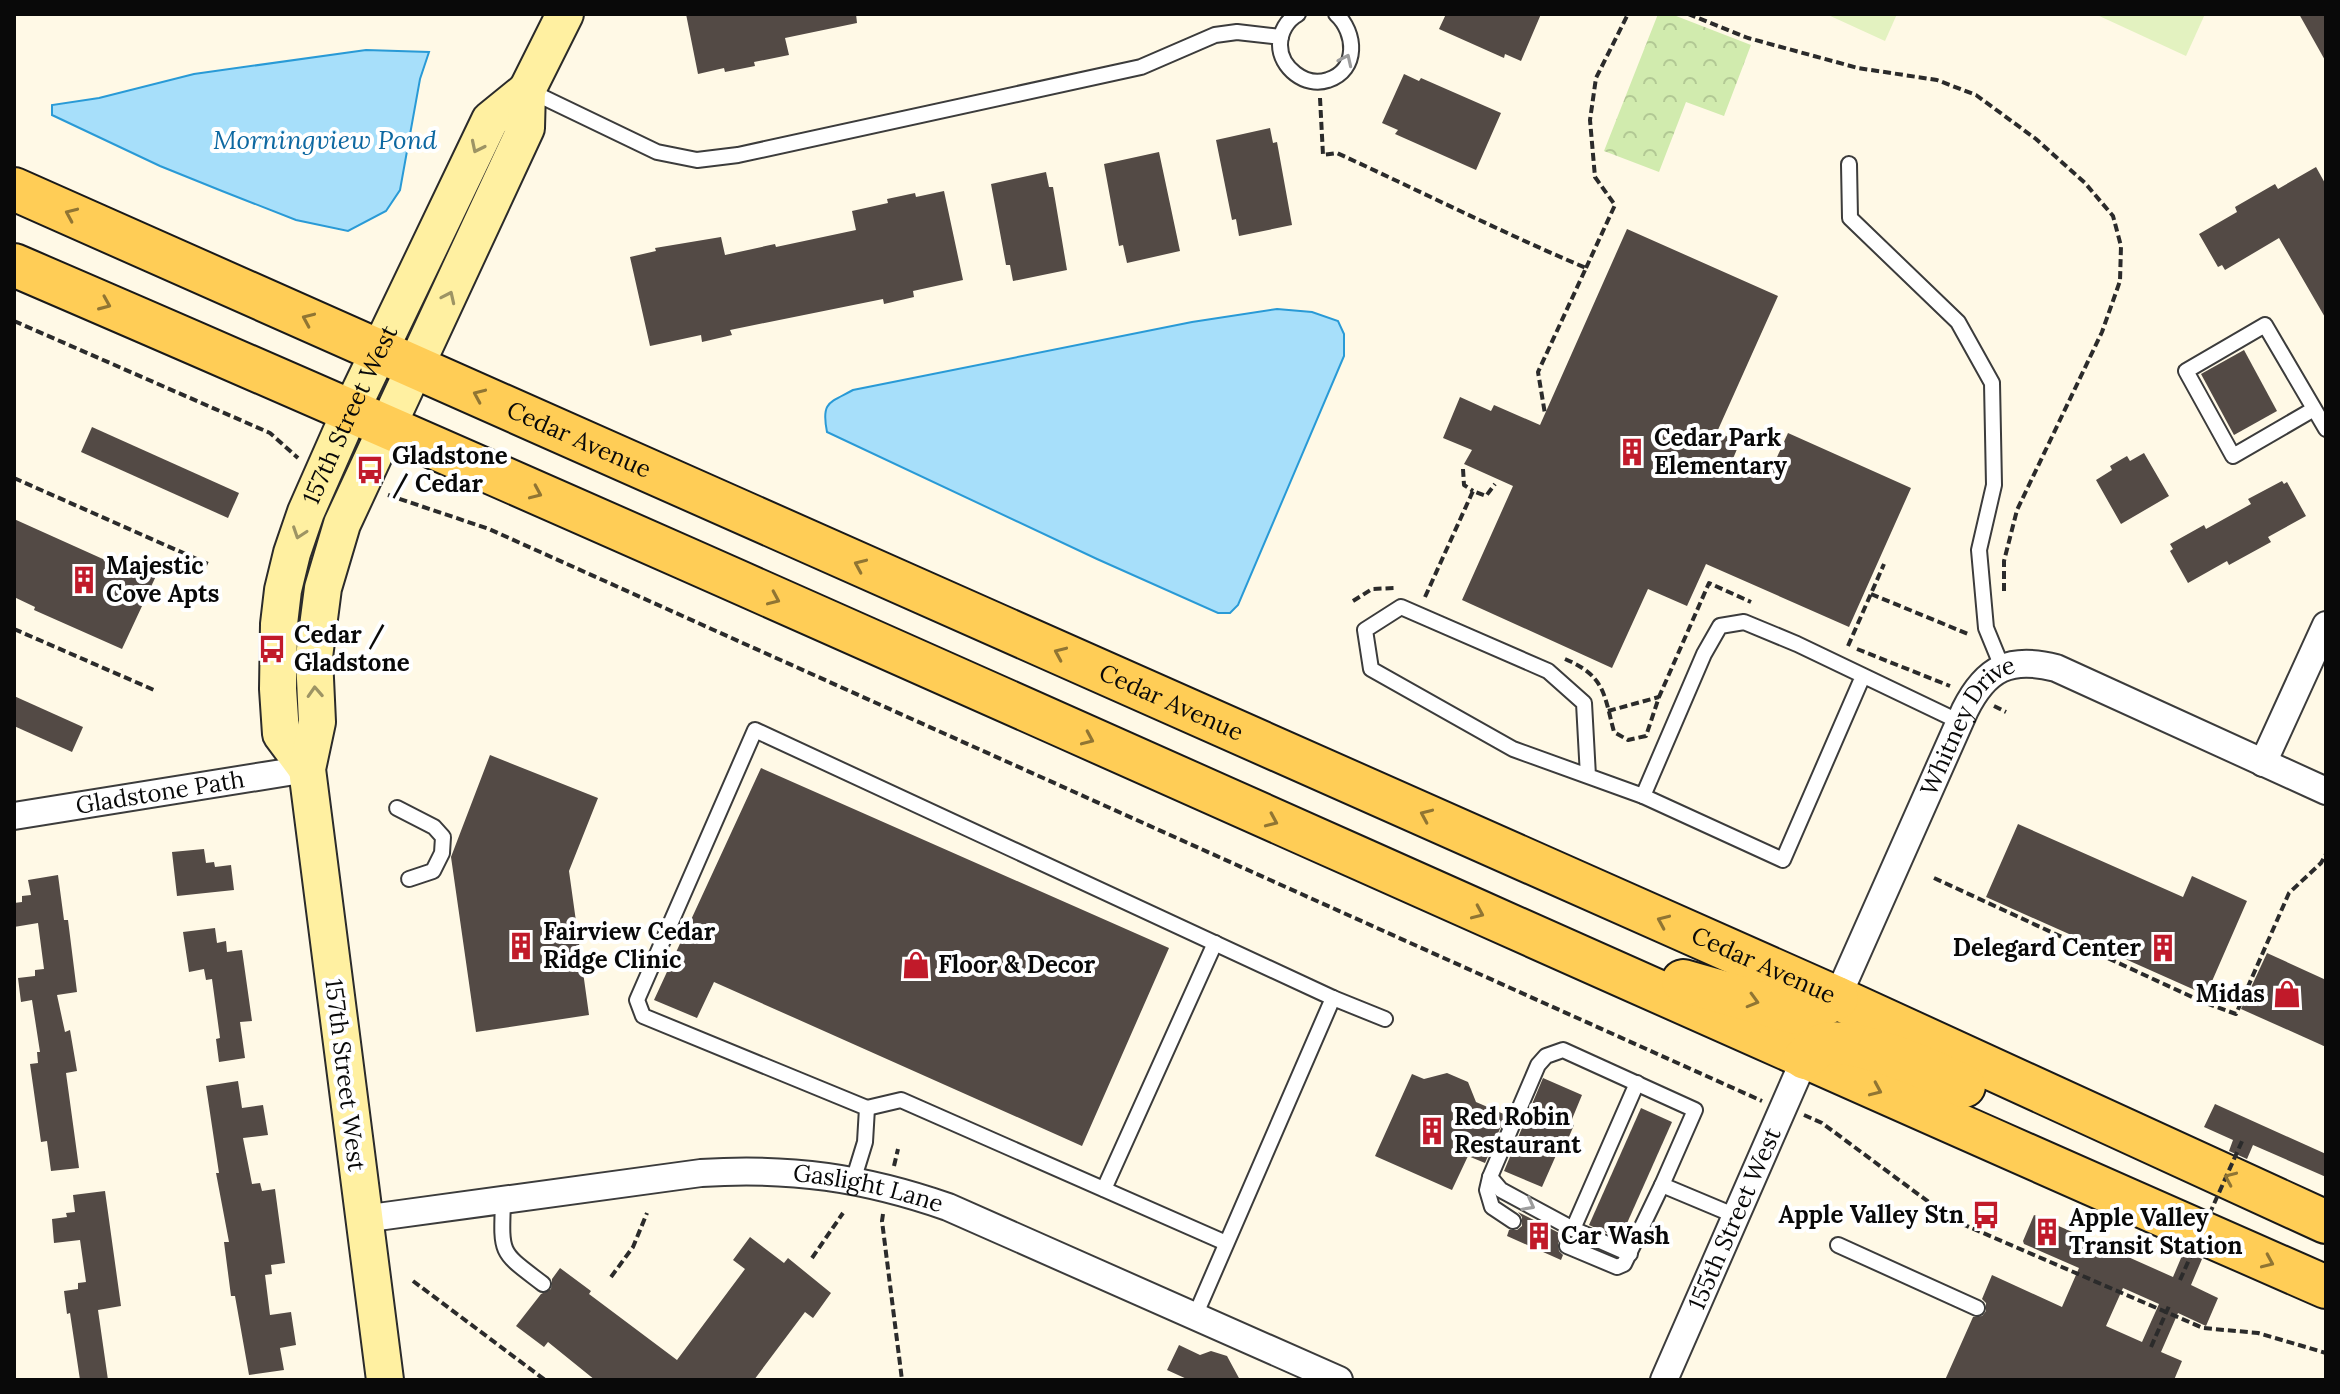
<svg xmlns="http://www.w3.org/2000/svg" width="2340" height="1394" font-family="Lora,serif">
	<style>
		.park { fill: url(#park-crowns) }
		.pitch { fill: #e3f2c0 }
		.water { fill: #a7dffa; stroke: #299ad6; stroke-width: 2 }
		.building { fill: #534a45; fill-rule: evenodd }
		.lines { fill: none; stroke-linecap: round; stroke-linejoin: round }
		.lane-casing { stroke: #3c3c3c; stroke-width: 18 }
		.street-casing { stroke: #3c3c3c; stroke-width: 30 }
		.secondary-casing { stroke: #2b2b2b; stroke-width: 40 }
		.primary-casing { stroke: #1a1a1a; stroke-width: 46 }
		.path { stroke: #2b2b2b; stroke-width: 4; stroke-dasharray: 8 4; stroke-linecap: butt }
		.lane { stroke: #fff; stroke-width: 14 }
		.street { stroke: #fff; stroke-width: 26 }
		.secondary { stroke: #fff0a1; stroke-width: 36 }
		.primary { stroke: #ffcd56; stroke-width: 42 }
		.path-bridge { stroke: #2b2b2b; stroke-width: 4; stroke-dasharray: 8 4; stroke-linecap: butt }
		.oneway { stroke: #9d9d9d }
		.oneway2 { stroke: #9d9464 }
		.oneway3 { stroke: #907533 }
		.labels { text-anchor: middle; stroke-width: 8; stroke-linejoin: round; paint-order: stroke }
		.street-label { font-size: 24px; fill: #090909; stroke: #fff }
		.poi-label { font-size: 24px; font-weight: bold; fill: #090909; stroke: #fff; text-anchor: start }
		.water-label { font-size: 26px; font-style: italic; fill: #0d68a1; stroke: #fff }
	</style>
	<defs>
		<pattern id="park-crowns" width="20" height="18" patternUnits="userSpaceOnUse" patternTransform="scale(2)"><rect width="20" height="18" fill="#d1ebae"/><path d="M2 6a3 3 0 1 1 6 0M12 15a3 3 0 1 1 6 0" fill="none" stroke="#b2c894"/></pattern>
	</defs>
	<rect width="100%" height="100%" fill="#fff9e6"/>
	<!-- park -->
	<polygon class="park" points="1658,14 1671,14 1751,45 1724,116 1686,102 1659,172 1604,151"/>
	<!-- pitch -->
	<g class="pitch">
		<polygon points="1826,14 1897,14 1885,41"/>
		<polygon points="2095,14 2205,14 2186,56"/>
	</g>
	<!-- water -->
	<g class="water">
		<polygon points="366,50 429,52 420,79 400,190 386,211 348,231 296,220 222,191 160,166 52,115 52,105 99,98 194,74"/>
		<path d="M1277 309 1312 312 1338 321 1344 334V356L1238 605 1230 613H1218L1097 559 827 432C821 402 829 403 853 390L1192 322Z"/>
	</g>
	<!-- building -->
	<g class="building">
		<polygon points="686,14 856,14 857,23 785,38 789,55 754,62 755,66 725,72 724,68 698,74"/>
		<polygon points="1446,14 1541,14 1521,61 1505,54 1504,58 1439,29"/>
		<polygon points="2299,14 2326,14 2326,62"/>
		<polygon points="1404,74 1419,81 1421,78 1501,113 1476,170 1395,134 1398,130 1382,123"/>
		<polygon points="1270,128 1273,143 1277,142 1292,225 1239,236 1236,219 1232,220 1216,140"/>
		<polygon points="1159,152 1180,251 1127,263 1123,245 1119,246 1104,164"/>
		<polygon points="2316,167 2326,185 2326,319 2279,238 2225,270 2222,265 2218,267 2199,234 2237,212 2235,207 2275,184 2278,189"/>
		<polygon points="1046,172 1049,187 1053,187 1067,270 1013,281 1010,265 1006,265 991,184"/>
		<polygon points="944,191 963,280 913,291 914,297 884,304 883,299 730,330 732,335 702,342 701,335 650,346 630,257 656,251 655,248 721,237 725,255 775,244 776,247 856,230 852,211 888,203 887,199 915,193 916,197"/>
		<polygon points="1627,229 1778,296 1717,432 1740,442 1732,461 1768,477 1788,433 1911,488 1849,627 1706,564 1687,606 1648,589 1612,668 1462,600 1513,486 1464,464 1472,450 1443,438 1460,397 1491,411 1494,405 1540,425"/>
		<polygon points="2244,350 2277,411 2234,435 2201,374"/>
		<polygon points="92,427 239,493 228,518 81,452"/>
		<polygon points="2144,453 2169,496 2121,524 2096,480 2112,470 2110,466 2127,456 2130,461"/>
		<polygon points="2282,481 2284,484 2287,482 2306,516 2268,537 2271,542 2229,565 2227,561 2188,583 2170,551 2173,549 2170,544 2204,525 2206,529 2251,504 2248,499"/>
		<polygon points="14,519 114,564 117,558 156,576 122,649 34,610 35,607 14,597"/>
		<polygon points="14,696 83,727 72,752 14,726"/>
		<polygon points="490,755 598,798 569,871 589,1015 476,1032 451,857"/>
		<polygon points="761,768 1169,948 1082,1146 714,982 697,1018 654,1000"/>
		<polygon points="2018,824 2183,897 2192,876 2247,901 2206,995 1986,897"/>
		<polygon points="204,849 206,863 214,862 215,867 231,865 234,890 177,896 172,852"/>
		<polygon points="58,875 64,920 68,920 77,992 57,995 65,1032 70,1030 77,1071 66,1073 79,1168 51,1171 47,1141 41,1142 30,1064 38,1063 37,1052 40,1052 32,1000 21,1002 18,978 35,976 35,970 44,969 38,923 14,927 14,903 22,902 22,896 31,895 28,880"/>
		<polygon points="215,928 217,943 226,941 227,952 242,950 252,1021 240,1022 245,1058 219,1062 216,1039 220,1038 212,979 206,980 204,969 189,972 183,932"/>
		<polygon points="2267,953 2326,980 2326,1047 2241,1009"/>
		<polygon points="1447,1073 1468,1082 1476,1102 1506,1115 1485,1163 1468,1156 1452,1190 1375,1156 1412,1074 1424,1079"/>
		<polygon points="1543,1078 1582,1095 1570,1124 1574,1125 1565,1146 1561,1144 1542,1187 1504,1171"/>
		<polygon points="238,1081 242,1108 263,1105 268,1135 243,1138 252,1184 260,1183 262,1191 275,1189 285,1263 271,1265 272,1274 265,1275 270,1315 291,1312 296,1345 280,1348 284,1370 249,1375 235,1296 231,1296 224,1242 229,1242 216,1173 219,1173 206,1086"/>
		<polygon points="2215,1104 2326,1154 2326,1177 2253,1145 2247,1159 2229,1151 2233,1140 2204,1127"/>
		<polygon points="1641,1108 1672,1122 1620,1239 1589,1225"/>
		<polygon points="105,1191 121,1306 98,1310 108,1380 80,1380 70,1313 67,1314 64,1291 78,1289 78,1283 86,1282 80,1240 54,1243 52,1219 67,1217 66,1213 75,1212 73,1195"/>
		<polygon points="1518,1212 1565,1236 1558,1243 1559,1251 1563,1255 1561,1260 1507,1236 1509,1230 1517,1230 1522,1226 1522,1217"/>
		<path d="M2034 1215 2173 1277 2184 1251 2202 1259 2191 1285 2218 1298 2206 1326 2178 1313 2161 1352 2182 1361 2174 1380H1945L1973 1317 1982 1316 1986 1311V1303L1982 1299 1992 1275 2062 1307 2079 1268 2024 1244 2023 1241ZM2123 1288 2159 1304 2142 1342 2106 1326Z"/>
		<polygon points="750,1237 784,1263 788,1258 831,1293 813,1318 805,1312 754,1380 595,1380 548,1342 544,1347 516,1326 541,1294 551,1289 552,1279 560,1268 591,1291 589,1294 677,1360 745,1269 733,1260"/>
		<polygon points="1179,1345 1200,1355 1211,1351 1227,1356 1240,1380 1189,1380 1167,1370"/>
	</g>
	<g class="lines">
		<defs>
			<g id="lane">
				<path d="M1298 14C1287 20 1280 32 1280 45 1280 67 1305 88 1328 80 1359 70 1356 32 1336 14"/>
				<polyline points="528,90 657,152 697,160 738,155 1141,67 1215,35 1237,32 1281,37"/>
				<polyline points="1849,164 1850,218 1958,322 1992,383 1994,485 1979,550 1986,628 2002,667"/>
				<polyline points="2314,409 2233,456 2186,371 2265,325 2326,429"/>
				<polyline points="1863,676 1783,860 1643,796 1704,654 1720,626 1744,622 1797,644 1960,722"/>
				<polyline points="1588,776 1584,703 1548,671 1401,607 1365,630 1371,669 1513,749 1643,796"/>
				<polyline points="397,808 434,827 443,837 442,853 433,871 409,879"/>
				<polyline points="867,1108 901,1100 1226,1243"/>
				<polyline points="1490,1177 1501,1190 1573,1229"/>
				<polyline points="853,1181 865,1142 867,1108 643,1016 637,1000 755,730 1333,998 1385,1019"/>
				<polyline points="1104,1189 1215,943"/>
				<path d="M503 1201C501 1256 500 1251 543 1284"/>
				<polyline points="1513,1221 1492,1207 1487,1190 1490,1177 1538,1065 1546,1056 1563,1050 1695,1110 1662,1185 1736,1216"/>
				<polyline points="1838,1245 1977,1308"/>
				<polyline points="1567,1246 1617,1267 1624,1264 1662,1185"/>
				<polyline points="1630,1254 1573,1229 1637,1083"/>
				<polyline points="1195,1316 1333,998"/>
			</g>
			<g id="street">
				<polyline points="2263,763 2326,625"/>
				<path id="s1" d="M14 816 307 769"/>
				<path id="s2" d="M1837 998 1965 710C1986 668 2010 656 2056 668L2326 791"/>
				<path id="s3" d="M363 1219 701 1173C790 1167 865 1178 948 1207L1339 1380"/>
				<path id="s4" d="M1664 1380 1805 1058"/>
			</g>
			<g id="secondary">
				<path id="s5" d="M307 769 281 734 278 689 279 624 283 590 292 553 306 512 351 410 490 120 527 90"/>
				<polyline points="385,1380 307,769 317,722 314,657 323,588 342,524 526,128 527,90 565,14"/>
			</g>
			<g id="primary">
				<path id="s6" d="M14 189 1837 998 2326 1222"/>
				<path d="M14 265C788 598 1554 949 2326 1287"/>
				<polyline points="1683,981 1796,1013 1812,1010 1837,998"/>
				<path d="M1805 1058C1811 1053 1817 1046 1825 1044 1857 1037 1933 1071 1964 1086"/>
			</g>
		</defs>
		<!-- lane casing -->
		<use href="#lane" class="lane-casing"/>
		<!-- street casing -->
		<use href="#street" class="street-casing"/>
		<!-- secondary casing -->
		<use href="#secondary" class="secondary-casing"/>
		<!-- primary casing -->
		<use href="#primary" class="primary-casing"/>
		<!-- path -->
		<g class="path">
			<polyline points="1688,14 1748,38 1858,68 1937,80 1976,95 2036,139 2085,183 2113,216 2121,246 2120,281 2102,332 2017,510 2004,561 2004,593"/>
			<path d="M1320 98 1323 155 1337 153C1420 191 1501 232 1586 268L1538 372 1545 414"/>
			<polyline points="1586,268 1615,205 1595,177 1590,120 1596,78 1628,14"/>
			<polyline points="14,321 270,433 298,458"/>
			<polyline points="1463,469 1464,485 1473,491"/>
			<polyline points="14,478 208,564"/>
			<polyline points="388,495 489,529 1762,1101"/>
			<polyline points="1871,594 1968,634"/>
			<polyline points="1425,597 1473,491 1486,496 1495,484"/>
			<polyline points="1353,601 1372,589 1395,588"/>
			<polyline points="14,629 154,690"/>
			<polyline points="1848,646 1884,564"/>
			<polyline points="1857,649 1950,686"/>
			<path d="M1565 659C1605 676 1604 694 1614 732L1628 740 1646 736 1659 697 1709 583 1751 602"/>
			<polyline points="1994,706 2006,712"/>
			<polyline points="1608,711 1659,697"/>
			<polyline points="1934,878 2203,1002 2236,1014 2289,893 2321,863 2326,854"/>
			<polyline points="1804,1115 1822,1123 1953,1220 2203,1328 2258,1333 2326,1353"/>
			<polyline points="894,1166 898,1149"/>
			<polyline points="883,1214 882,1221 902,1380"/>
			<polyline points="812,1258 843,1213"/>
			<polyline points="611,1277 633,1247 647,1213"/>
			<polyline points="413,1281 545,1380"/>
		</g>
		<!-- lane -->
		<use href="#lane" class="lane"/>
		<!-- street -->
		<use href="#street" class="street"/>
		<!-- secondary -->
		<use href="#secondary" class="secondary"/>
		<!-- primary -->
		<use href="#primary" class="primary"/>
		<!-- path-bridge -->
		<g class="path-bridge">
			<polyline points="2180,1280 2243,1139"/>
			<polyline points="2151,1347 2169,1306"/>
		</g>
	</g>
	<!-- one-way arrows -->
	<defs><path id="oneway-chevron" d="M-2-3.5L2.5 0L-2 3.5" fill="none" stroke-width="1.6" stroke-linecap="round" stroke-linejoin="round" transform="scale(2)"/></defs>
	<g class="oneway">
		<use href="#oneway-chevron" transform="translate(1346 60) rotate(-65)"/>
		<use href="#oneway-chevron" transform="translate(1529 1205) rotate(28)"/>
	</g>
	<g class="oneway2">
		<use href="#oneway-chevron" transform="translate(477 147) rotate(116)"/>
		<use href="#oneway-chevron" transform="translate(449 297) rotate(-65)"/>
		<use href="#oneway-chevron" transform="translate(299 533) rotate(109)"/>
		<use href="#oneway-chevron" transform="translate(315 692) rotate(-93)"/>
	</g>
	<g class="oneway3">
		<use href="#oneway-chevron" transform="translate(71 214) rotate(-156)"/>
		<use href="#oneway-chevron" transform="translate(105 304) rotate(23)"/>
		<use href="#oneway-chevron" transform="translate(308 319) rotate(-156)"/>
		<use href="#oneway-chevron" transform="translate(479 395) rotate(-156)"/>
		<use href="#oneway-chevron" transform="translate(536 493) rotate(24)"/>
		<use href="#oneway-chevron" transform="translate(860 565) rotate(-156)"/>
		<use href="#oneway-chevron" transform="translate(774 599) rotate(24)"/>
		<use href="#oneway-chevron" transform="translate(1060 653) rotate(-156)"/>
		<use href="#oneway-chevron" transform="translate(1088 739) rotate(24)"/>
		<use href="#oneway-chevron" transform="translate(1426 815) rotate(-156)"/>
		<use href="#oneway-chevron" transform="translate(1272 821) rotate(24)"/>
		<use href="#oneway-chevron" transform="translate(1478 913) rotate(24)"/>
		<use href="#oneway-chevron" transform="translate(1663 921) rotate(-156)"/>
		<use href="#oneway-chevron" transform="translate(1753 1001) rotate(16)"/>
		<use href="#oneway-chevron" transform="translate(1876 1090) rotate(24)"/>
		<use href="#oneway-chevron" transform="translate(2230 1178) rotate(-156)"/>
		<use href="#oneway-chevron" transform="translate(2268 1262) rotate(24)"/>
	</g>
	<!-- icons -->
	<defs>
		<symbol id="building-bare" viewBox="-9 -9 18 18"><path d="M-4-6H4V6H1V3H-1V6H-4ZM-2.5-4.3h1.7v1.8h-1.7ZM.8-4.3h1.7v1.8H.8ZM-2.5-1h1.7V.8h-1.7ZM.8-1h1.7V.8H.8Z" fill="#c11a2a" stroke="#fff" stroke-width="2.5" paint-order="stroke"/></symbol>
		<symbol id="bus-bare" viewBox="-9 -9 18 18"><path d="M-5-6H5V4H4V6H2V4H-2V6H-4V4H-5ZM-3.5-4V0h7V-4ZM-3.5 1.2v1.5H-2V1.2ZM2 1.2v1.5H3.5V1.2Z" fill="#c11a2a" stroke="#fff" stroke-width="2.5" paint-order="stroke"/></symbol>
		<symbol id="shop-bare" viewBox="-9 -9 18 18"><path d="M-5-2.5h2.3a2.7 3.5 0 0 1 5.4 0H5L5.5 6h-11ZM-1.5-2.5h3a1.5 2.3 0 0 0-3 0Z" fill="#c11a2a" stroke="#fff" stroke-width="2.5" paint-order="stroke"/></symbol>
	</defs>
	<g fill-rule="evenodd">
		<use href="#building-bare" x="1612" y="432" width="40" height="40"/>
		<use href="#bus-bare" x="350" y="450" width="40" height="40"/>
		<use href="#building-bare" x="64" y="560" width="40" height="40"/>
		<use href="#bus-bare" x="252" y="629" width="40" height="40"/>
		<use href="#building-bare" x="501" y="926" width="40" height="40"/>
		<use href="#building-bare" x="2143" y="928" width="40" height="40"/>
		<use href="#shop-bare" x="896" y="945" width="40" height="40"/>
		<use href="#shop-bare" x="2267" y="974" width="40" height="40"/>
		<use href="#building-bare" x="1412" y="1111" width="40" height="40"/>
		<use href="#bus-bare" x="1966" y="1195" width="40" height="40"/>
		<use href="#building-bare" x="2027" y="1212" width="40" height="40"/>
		<use href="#building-bare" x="1519" y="1216" width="40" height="40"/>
	</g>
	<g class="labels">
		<!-- street labels -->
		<g class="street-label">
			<text dy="8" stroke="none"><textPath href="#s5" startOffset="376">157th Street West</textPath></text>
			<text dy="8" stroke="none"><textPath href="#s6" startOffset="618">Cedar Avenue</textPath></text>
			<text dy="8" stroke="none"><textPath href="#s6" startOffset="1266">Cedar Avenue</textPath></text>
			<text dy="8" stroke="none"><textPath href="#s2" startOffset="304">Whitney Drive</textPath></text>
			<text dy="8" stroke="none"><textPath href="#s1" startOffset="148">Gladstone Path</textPath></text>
			<text dy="8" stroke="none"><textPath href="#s6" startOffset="1914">Cedar Avenue</textPath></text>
			<text transform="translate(345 1075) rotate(83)" y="8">157th Street West</text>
			<text dy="8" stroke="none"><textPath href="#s3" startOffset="510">Gaslight Lane</textPath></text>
			<text dy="8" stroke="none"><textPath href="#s4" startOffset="176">155th Street West</textPath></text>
		</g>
		<!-- poi labels -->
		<g class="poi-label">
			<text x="1654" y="446">Cedar Park<tspan x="1654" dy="28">Elementary</tspan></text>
			<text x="392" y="464">Gladstone<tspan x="392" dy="28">/ Cedar</tspan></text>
			<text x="106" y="574">Majestic<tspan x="106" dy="28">Cove Apts</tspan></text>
			<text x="294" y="643">Cedar /<tspan x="294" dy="28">Gladstone</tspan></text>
			<text x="543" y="940">Fairview Cedar<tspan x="543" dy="28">Ridge Clinic</tspan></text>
			<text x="2141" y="956" text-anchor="end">Delegard Center</text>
			<text x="938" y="973">Floor &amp; Decor</text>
			<text x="2265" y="1002" text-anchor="end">Midas</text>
			<text x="1454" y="1125">Red Robin<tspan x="1454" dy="28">Restaurant</tspan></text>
			<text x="1964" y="1223" text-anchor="end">Apple Valley Stn</text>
			<text x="2069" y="1226">Apple Valley<tspan x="2069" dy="28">Transit Station</tspan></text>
			<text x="1561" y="1244">Car Wash</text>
		</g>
		<!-- water labels -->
		<g class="water-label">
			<text x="325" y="149">Morningview Pond</text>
		</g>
	</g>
	<!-- border -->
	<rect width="2340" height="1394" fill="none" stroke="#090909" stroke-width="32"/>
</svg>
